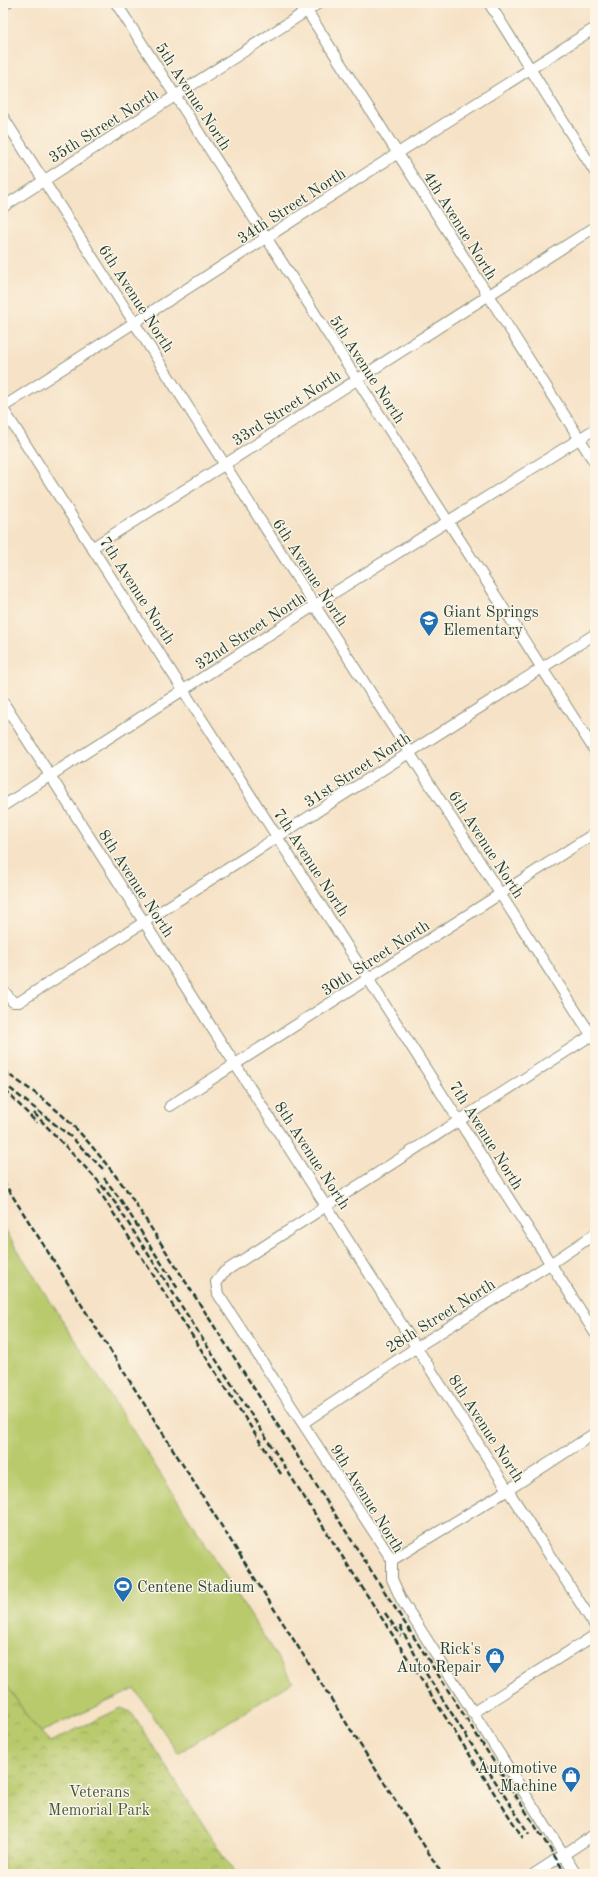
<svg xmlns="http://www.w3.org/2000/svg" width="598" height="1877" font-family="'Old Standard TT',serif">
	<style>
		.grass { fill: #b9ca6d; stroke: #6c8450 }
		.park { fill: url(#park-crowns); stroke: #6c8450 }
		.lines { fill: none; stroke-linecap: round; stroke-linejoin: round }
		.minor-casing { stroke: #8a907d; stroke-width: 12 }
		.minor { stroke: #fff; stroke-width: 10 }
		.rail { stroke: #1f3d34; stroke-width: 2.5; stroke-dasharray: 6 3; stroke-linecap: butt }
		.labels { text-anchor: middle; stroke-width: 3; stroke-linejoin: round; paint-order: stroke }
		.street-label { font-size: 16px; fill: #1f3d34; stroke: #fcf5e5 }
		.poi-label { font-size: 16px; fill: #1f3d34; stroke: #fcf5e5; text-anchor: start }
		.park-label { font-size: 16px; fill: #3e593f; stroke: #fcf5e5 }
	</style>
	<defs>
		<pattern id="park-crowns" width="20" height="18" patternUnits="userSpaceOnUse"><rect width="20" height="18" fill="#b9ca6d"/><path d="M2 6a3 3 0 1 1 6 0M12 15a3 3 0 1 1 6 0" fill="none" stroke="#96a55a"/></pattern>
	</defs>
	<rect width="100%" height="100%" fill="#fcf5e5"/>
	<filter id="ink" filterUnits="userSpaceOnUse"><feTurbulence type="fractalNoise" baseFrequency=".025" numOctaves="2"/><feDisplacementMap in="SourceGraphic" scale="8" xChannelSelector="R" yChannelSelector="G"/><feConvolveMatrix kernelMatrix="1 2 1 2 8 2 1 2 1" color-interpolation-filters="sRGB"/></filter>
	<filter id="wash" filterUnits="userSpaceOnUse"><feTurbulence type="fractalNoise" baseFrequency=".012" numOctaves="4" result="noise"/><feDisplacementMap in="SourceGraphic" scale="16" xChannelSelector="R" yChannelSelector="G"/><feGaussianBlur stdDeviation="0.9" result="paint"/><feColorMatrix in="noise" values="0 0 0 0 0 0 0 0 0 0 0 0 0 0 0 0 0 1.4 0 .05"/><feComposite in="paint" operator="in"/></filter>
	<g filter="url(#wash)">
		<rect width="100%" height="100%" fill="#f6e2c6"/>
		<!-- grass -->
		<polygon class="grass" points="3,1227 293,1682 178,1753 135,1689 41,1732 28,1718 3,1679"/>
		<!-- park -->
		<polygon class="park" points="3,1679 28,1718 50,1742 121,1708 131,1712 235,1874 3,1873"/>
	</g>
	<g filter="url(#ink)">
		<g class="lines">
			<defs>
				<g id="minor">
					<polyline points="116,3 595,751"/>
					<polyline points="302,3 595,463"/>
					<polyline points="489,3 595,172"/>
					<polyline points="3,5 7,3"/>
					<polyline points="3,117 315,606 595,1041"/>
					<polyline points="3,207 319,3"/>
					<polyline points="3,407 398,153 595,28"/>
					<polyline points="3,409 595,1333"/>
					<polyline points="93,547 224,465 595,227"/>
					<polyline points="3,702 595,1626"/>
					<polyline points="3,806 337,591 595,429"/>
					<polyline points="3,990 13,1002 19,1002 595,634"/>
					<polyline points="170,1106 595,833"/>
					<polyline points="303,1423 417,1347 550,1264 595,1234"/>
					<polyline points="392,1560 508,1490 595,1433"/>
					<polyline points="472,1713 595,1635"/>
					<polyline points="534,1874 595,1834"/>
					<polyline points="576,1874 401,1599 392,1579 392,1560 218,1294 216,1282 224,1272 595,1033"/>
				</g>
			</defs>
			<!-- minor casing -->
			<use href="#minor" class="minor-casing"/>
			<!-- minor -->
			<use href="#minor" class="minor"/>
			<!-- rail -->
			<g class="rail">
				<path d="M3 1071C24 1085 45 1099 64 1117 87 1138 106 1164 126 1189L566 1874"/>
				<polyline points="3,1083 71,1137 104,1170"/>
				<polyline points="5,1090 37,1123"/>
				<polyline points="34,1113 100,1183 116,1204 523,1838"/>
				<polyline points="104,1178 120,1199 178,1289"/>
				<polyline points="3,1181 442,1874"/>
				<polyline points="98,1189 281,1474"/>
				<polyline points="385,1613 401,1636"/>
				<polyline points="400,1626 420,1664 529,1834"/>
			</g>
		</g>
	</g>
	<!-- icons -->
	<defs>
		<symbol id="school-pin" viewBox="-11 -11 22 30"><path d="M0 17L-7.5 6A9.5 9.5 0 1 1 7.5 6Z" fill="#1f6fb2" stroke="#fcf5e5"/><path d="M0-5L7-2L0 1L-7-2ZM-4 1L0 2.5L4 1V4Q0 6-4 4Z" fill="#fff"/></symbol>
		<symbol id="stadium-pin" viewBox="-11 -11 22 30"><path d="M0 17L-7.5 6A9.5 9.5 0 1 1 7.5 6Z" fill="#1f6fb2" stroke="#fcf5e5"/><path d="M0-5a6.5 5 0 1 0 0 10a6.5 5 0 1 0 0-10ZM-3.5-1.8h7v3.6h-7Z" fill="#fff"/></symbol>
		<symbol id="shop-pin" viewBox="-11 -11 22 30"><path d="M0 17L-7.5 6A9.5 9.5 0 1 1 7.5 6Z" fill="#1f6fb2" stroke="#fcf5e5"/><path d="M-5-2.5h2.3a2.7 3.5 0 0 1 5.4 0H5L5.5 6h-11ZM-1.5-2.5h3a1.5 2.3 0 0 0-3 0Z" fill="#fff"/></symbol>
	</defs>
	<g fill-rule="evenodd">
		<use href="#school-pin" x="418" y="609" width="22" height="30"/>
		<use href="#stadium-pin" x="112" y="1575" width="22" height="30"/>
		<use href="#shop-pin" x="484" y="1646" width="22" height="30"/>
		<use href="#shop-pin" x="560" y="1765" width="22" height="30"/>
	</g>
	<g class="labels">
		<!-- street labels -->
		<g class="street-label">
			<text transform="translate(194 96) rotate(57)" y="6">5th Avenue North</text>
			<text transform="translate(103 125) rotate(-32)" y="6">35th Street North</text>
			<text transform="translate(291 205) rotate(-33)" y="6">34th Street North</text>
			<text transform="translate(461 225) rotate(58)" y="6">4th Avenue North</text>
			<text transform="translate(137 298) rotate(57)" y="6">6th Avenue North</text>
			<text transform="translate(368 369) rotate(57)" y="6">5th Avenue North</text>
			<text transform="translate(286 407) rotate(-33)" y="6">33rd Street North</text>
			<text transform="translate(311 572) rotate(57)" y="6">6th Avenue North</text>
			<text transform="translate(138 590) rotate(57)" y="6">7th Avenue North</text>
			<text transform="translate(250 630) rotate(-33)" y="6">32nd Street North</text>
			<text transform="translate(357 769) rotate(-33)" y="6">31st Street North</text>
			<text transform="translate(487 844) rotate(57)" y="6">6th Avenue North</text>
			<text transform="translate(312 862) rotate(57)" y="6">7th Avenue North</text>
			<text transform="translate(137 883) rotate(57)" y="6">8th Avenue North</text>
			<text transform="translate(375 957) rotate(-33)" y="6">30th Street North</text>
			<text transform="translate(487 1135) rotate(58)" y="6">7th Avenue North</text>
			<text transform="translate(313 1155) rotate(57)" y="6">8th Avenue North</text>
			<text transform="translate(440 1315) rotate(-32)" y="6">28th Street North</text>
			<text transform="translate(487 1428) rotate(57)" y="6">8th Avenue North</text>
			<text transform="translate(368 1498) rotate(58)" y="6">9th Avenue North</text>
		</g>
		<!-- poi labels -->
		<g class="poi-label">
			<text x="443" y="617">Giant Springs<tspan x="443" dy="18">Elementary</tspan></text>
			<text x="137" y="1592">Centene Stadium</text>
			<text x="481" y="1654" text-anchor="end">Rick's<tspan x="481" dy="18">Auto Repair</tspan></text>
			<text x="557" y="1773" text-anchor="end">Automotive<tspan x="557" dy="18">Machine</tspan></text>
		</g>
		<!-- park labels -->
		<g class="park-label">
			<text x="99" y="1797">Veterans<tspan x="99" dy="18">Memorial Park</tspan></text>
		</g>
	</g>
	<!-- margin -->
	<rect width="598" height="1877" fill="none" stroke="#fcf5e5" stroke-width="16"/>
</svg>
